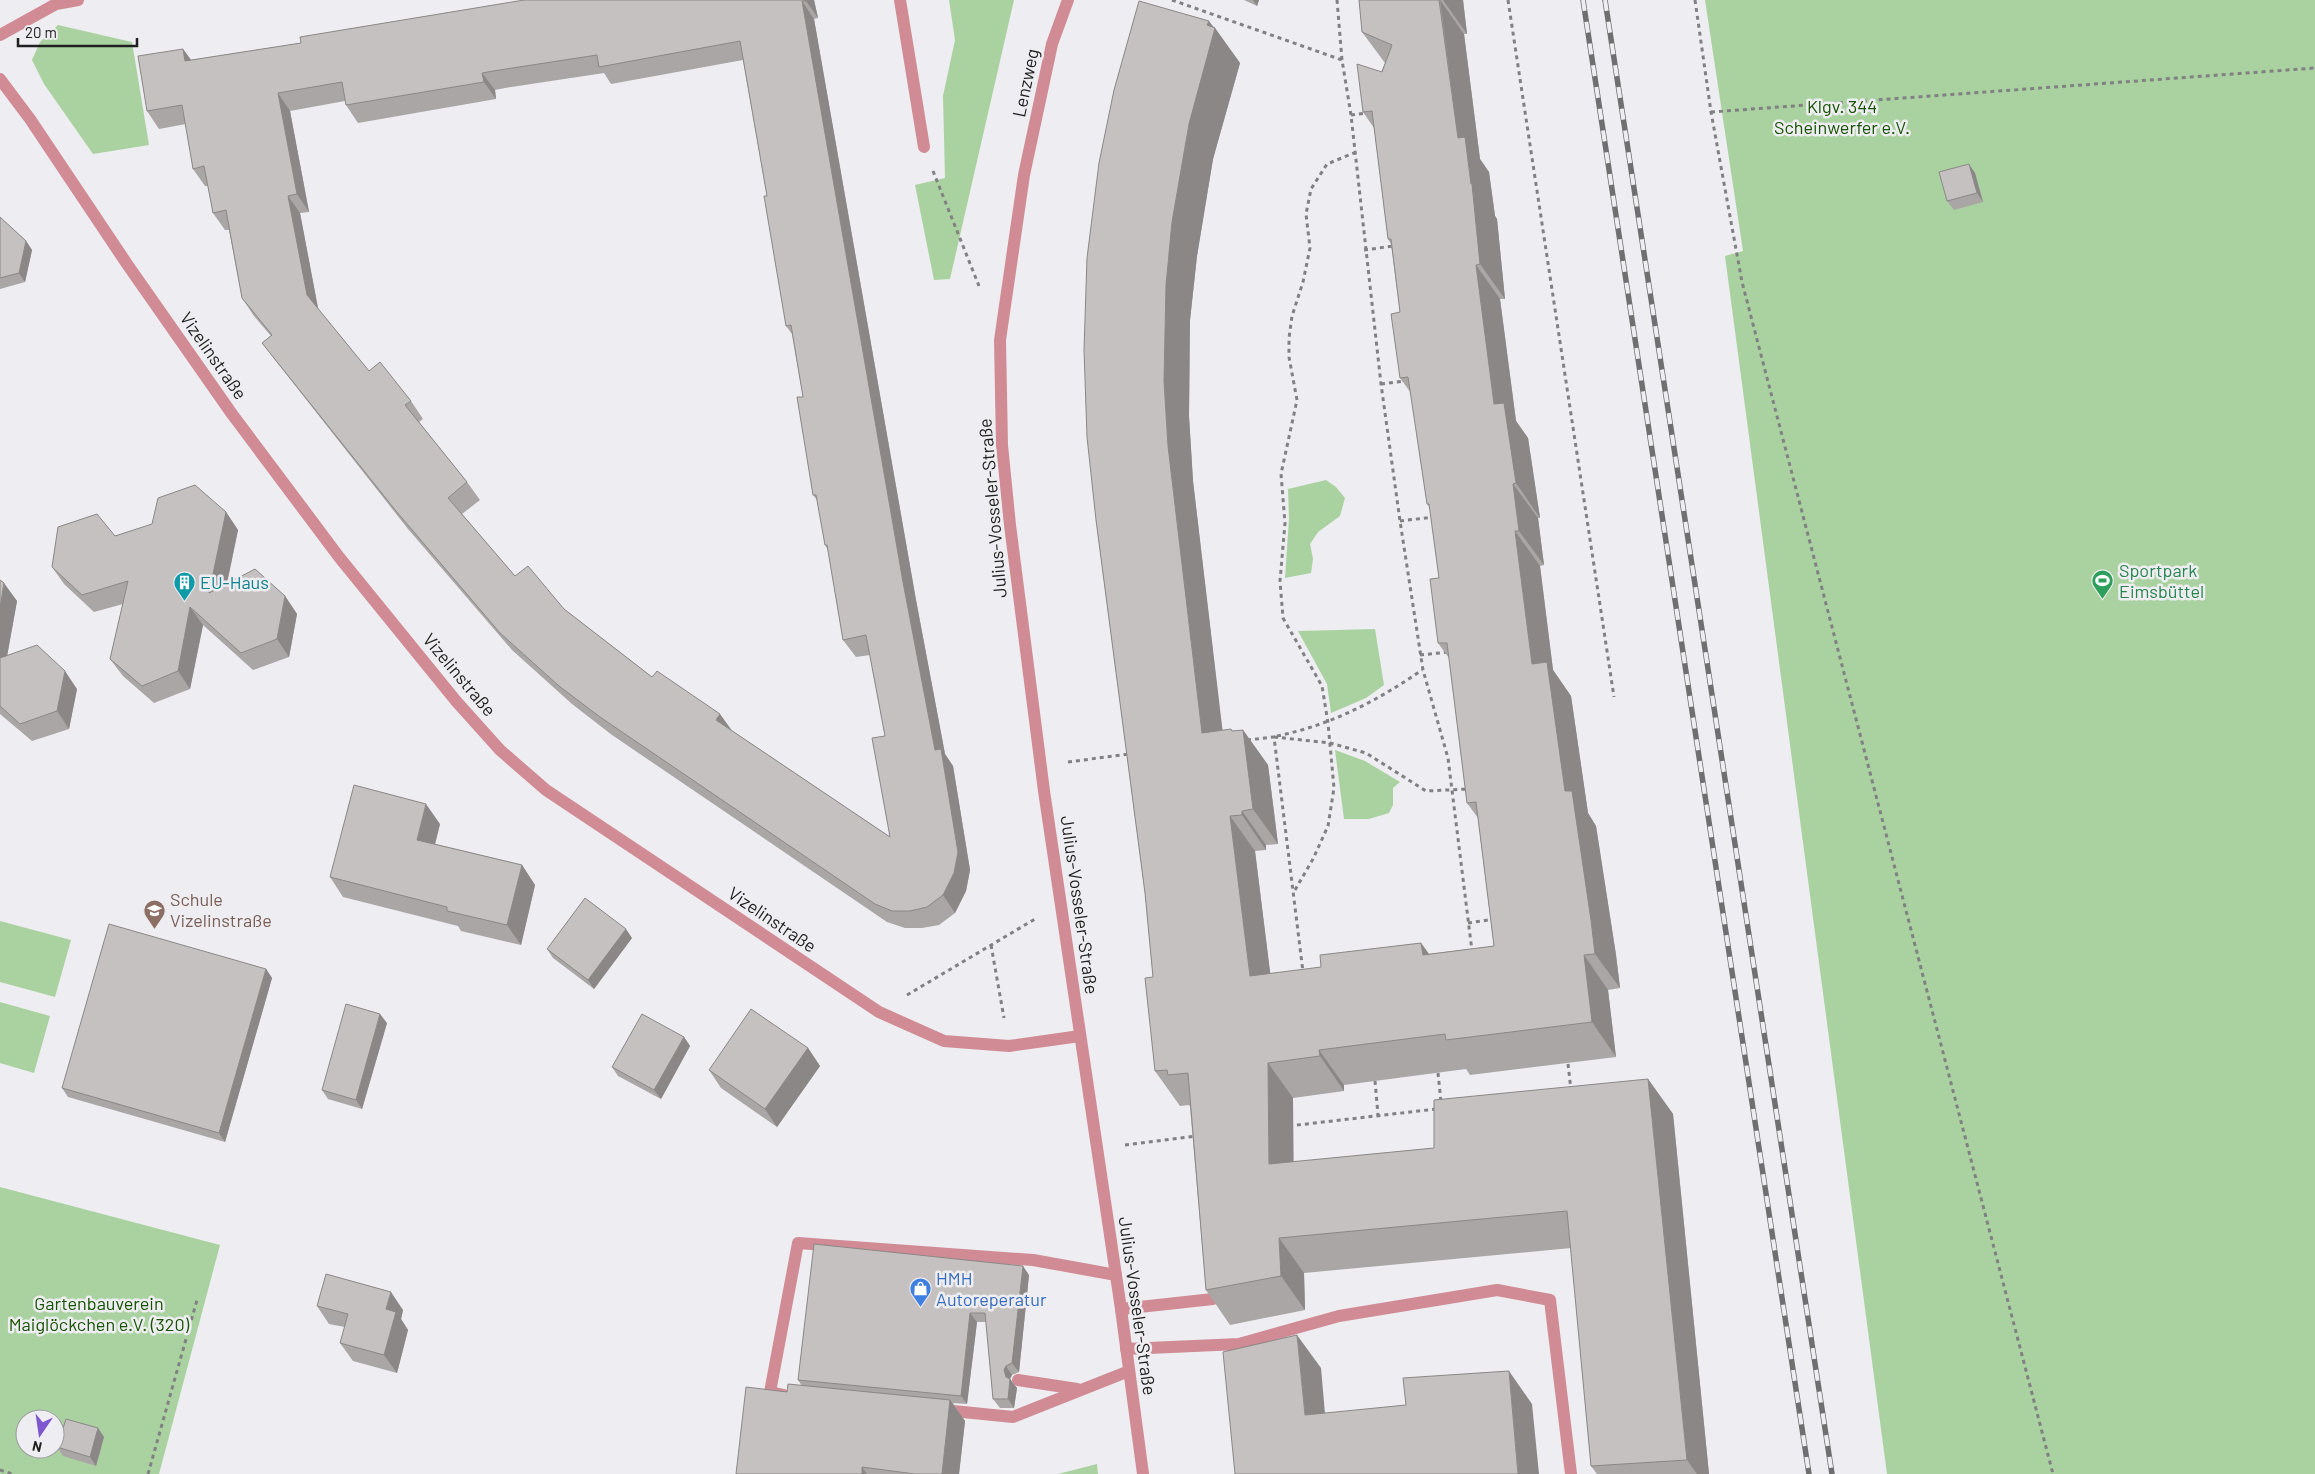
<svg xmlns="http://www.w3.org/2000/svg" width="2315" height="1474" font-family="Barlow,sans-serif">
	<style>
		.green { fill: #aad2a0; fill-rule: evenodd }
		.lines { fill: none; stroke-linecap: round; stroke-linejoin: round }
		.path { stroke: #818183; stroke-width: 3; stroke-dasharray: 4 4; stroke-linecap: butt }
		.service { stroke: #d08b94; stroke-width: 12 }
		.minor { stroke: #d08b94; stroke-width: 12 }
		.tertiary { stroke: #d08b94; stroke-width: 12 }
		.rail-casing { stroke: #6f6f71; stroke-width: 5.5 }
		.rail { stroke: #eeedf1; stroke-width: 4; stroke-dasharray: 11; stroke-linecap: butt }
		.wall { fill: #aaa6a6; fill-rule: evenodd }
		.shaded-wall { fill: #8b8787 }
		.building { fill: #c6c1c1; stroke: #8b8787; fill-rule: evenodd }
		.labels { text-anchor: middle; stroke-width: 5; stroke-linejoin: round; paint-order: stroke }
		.street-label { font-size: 18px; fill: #202021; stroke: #eeedf1 }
		.park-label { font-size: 18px; fill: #155300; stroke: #eeedf1 }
		.leisure-label { font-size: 18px; fill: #27864d; stroke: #eeedf1; text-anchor: start }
		.culture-label { font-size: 18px; fill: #0d838f; stroke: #eeedf1; text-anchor: start }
		.education-label { font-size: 18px; fill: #785e54; stroke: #eeedf1; text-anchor: start }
		.shop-label { font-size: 18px; fill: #366cbe; stroke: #eeedf1; text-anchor: start }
	</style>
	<rect width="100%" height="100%" fill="#eeedf1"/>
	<!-- green -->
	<g class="green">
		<polygon points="949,0 1014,0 950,279 934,280 915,185 945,178 943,96 955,40"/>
		<polygon points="1705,0 2315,0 2315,1474 1887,1474 1725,256 1743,251"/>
		<polygon points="58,25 132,42 149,145 93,154 44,84 32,60 40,42"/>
		<polygon points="1326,480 1336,487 1345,498 1340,516 1318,532 1310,544 1313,559 1311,573 1285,578 1289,519 1288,489"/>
		<polygon points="1375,629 1384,685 1366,698 1331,713 1327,684 1298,631"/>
		<polygon points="1335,750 1365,761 1400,782 1393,788 1393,805 1389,813 1369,819 1344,819"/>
		<polygon points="0,921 71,940 55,997 0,982"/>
		<polygon points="0,1002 50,1016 34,1073 0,1063"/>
		<path d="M0 1187 220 1245 159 1474H0ZM25 1419H55V1449H25Z"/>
		<polygon points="1097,1464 1098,1474 1058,1474"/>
	</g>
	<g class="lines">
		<!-- path -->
		<g class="path">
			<polyline points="1172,0 1342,60 1351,115 1381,384 1400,521 1423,670 1448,758 1472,951"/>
			<polyline points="1337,0 1342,60"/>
			<polyline points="1508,0 1614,697"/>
			<polyline points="1695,0 1711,112 1742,282 2053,1474"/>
			<polyline points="1711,112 2315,68"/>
			<polyline points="1351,115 1367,113"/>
			<polyline points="933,171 979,286"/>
			<polyline points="1364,250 1394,246"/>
			<polyline points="1381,384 1405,381"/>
			<polyline points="1400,521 1434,517"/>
			<polyline points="1420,655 1449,652"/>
			<path d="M1277 736C1331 725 1377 701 1422 670"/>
			<polyline points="1274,737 1330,743 1366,753 1426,791 1468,789"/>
			<polyline points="1247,740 1274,737 1303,972"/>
			<polyline points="1068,762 1129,754"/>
			<polyline points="1295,890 1313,859 1328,826 1334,788 1328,723 1322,686 1283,618 1280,581 1285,523 1281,474 1297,400 1289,357 1289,338 1292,316 1303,282 1310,248 1306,214 1311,189 1327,164 1354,153"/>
			<polyline points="1468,923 1495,919"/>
			<polyline points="991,945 1004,1018"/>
			<polyline points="907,995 1035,919"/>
			<polyline points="1568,1064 1571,1090"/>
			<polyline points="1438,1073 1441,1102"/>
			<polyline points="1375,1081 1378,1115"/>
			<polyline points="1289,1126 1436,1109"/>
			<polyline points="1125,1145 1196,1136"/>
			<polyline points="0,1470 12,1474"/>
			<polyline points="148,1474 197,1300"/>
		</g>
		<!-- service -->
		<g class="service">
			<polyline points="1121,1309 1213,1299"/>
			<polyline points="1126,1349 1239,1344 1339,1316 1497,1290 1550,1300 1571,1474"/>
			<polyline points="1018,1380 1077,1389"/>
			<polyline points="784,1395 770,1392 798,1243 1033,1260 1116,1275"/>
			<polyline points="943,1410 1013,1417 1129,1371"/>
		</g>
		<!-- minor -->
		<g class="minor">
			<polyline points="900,0 924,147"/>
			<polyline points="0,35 56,4 78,0"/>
			<polyline points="0,79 30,119 127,264 232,414 339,557 456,701 500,750 546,790 879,1012 944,1041 1009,1046 1080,1036"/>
		</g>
		<!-- tertiary -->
		<polyline class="tertiary" points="1068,0 1052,44 1024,175 1000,340 1002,445 1010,525 1044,791 1121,1309 1143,1474"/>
		<defs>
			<g id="rail">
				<polyline points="1583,0 1809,1474"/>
				<polyline points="1605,0 1832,1474"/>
			</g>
		</defs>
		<!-- rail casing -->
		<use href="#rail" class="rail-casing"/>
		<!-- rail -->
		<use href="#rail" class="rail"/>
	</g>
	<!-- wall -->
	<g class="wall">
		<path d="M524 0H814L818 18 814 19 916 600 945 754 953 766 970 870 966 891 955 913 939 925 922 928H905L887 922 612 735 572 704 512 650 408 529 275 360 262 343 271 336 254 316 242 298 229 230H225L213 213 208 186H205L193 169 186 124 159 129 147 111 183 49 191 60 301 43ZM743 60 767 196 786 326 792 334 803 397 813 495 817 500 825 545 828 550 843 640 856 657 870 655 885 736 890 837 652 677 564 609 515 576 462 514 480 500 467 482 419 422 423 419 411 401 369 371 318 309 300 213 309 212 290 111 345 101 346 105 358 123 496 99 495 90 505 88 604 73 611 84Z"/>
		<polygon points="1244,0 1259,0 1257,6"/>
		<polygon points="1359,0 1463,0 1467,34 1464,34 1480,159 1489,172 1495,216 1497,219 1505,299 1500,299 1516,421 1528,438 1540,518 1538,518 1544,565 1540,566 1553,670 1571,696 1588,813 1596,826 1616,955 1620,988 1608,990 1616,1057 1470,1075 1466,1069 1344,1085 1344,1091 1293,1098 1293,1162 1434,1148 1648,1079 1673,1114 1709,1474 1597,1474 1591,1466 1571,1248 1304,1273 1305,1310 1230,1325 1206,1290 1190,1107 1189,1105 1180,1106 1155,1071 1153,977 1145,893 1096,520 1214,27 1240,63 1213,159 1197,256 1190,320 1189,416 1193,481 1222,730 1233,731 1243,730 1268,765 1278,844 1266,845 1266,850 1255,851 1270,974 1321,967 1421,943 1429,954 1494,946 1478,818 1467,803 1449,658 1438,643 1439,578 1430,508 1427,504 1411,393 1400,378 1400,312 1391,244 1388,239 1374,128 1363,112 1385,63 1362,32"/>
		<polygon points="1975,173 1983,202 1954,210 1947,201"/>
		<polygon points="0,217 26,241 32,250 25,282 0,289"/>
		<polygon points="226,512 238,530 227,584 285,596 297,614 289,657 253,670 203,625 190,689 154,703 123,676 110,659 123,604 94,612 64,584 52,567 115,536"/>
		<polygon points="0,580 17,601 7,656 77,689 69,729 32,741 0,714"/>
		<polygon points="440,824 435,844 522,865 535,885 521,945 461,931 458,926 343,897 330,877"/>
		<polygon points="632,938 594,989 553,958 547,949"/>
		<polygon points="266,969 272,978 225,1142 68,1097 62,1088"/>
		<polygon points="387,1023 362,1109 328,1099 322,1090"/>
		<polygon points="684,1037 690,1046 661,1099 618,1076 612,1067"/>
		<polygon points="808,1048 820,1066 777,1127 721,1088 709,1070"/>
		<polygon points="1029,1275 1019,1372 1012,1375 1010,1379 1017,1388 1014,1408 1000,1408 993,1399 986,1322 977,1322 967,1404 953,1403 965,1421 959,1474 736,1474 787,1392 802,1386 798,1380"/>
		<polygon points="317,1306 403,1310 401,1319 408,1330 397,1373 353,1361 340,1343 345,1327 329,1324"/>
		<polygon points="98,1428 104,1437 96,1466 63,1456 57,1447"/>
	</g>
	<!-- shaded-wall -->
	<g class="shaded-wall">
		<polygon points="805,0 814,0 818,18 806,1"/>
		<polygon points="1253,0 1259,0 1257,6"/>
		<polygon points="1440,0 1464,34 1480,159 1489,172 1495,216 1497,219 1505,299 1480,264 1471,184 1458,138"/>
		<polygon points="1443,0 1463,0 1467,34"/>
		<polygon points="802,1 814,19 916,600 945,754 953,766 970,870 966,891 955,913 943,895 935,750 903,582"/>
		<polygon points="1209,21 1215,29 1215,28 1240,63 1213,159 1197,256 1190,320 1189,416 1193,481 1227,768 1202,733 1168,446 1164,381 1166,285 1172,222 1189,124 1207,25"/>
		<polygon points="183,49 196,67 185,61"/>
		<polygon points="482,73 495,90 496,99 484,82"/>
		<polygon points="278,93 290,111 309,212 297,194"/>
		<polygon points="1969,164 1975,173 1983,202 1977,193"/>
		<polygon points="288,196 300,213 319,313 307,295"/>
		<polygon points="26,241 32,250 25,282 19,273"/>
		<polygon points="1476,265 1500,299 1516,421 1528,438 1540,518 1516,483 1494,404"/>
		<polygon points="1513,484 1538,518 1544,565 1519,531"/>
		<polygon points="226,512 238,530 221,611 209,593"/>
		<polygon points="1515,531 1540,566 1553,670 1571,696 1588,813 1596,826 1616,955 1620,988 1595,954 1532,664"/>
		<polygon points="4,583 17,601 3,679 0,674 0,608"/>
		<polygon points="285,596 297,614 289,657 277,639"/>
		<polygon points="190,607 203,625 190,689 178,671"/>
		<polygon points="65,671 77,689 69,729 57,711"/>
		<polygon points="720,714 733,732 716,720"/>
		<polygon points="1231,729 1246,750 1243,730 1268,765 1278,844 1253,809"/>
		<polygon points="426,804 440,824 431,860 417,840"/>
		<polygon points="1242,811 1266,845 1266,850 1242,815"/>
		<polygon points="1230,816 1255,851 1275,1011 1250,976"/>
		<polygon points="522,865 535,885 521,945 507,925"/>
		<polygon points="626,929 632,938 594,989 588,980"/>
		<polygon points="1421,943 1446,978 1423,955"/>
		<polygon points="1584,955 1608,990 1616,1057 1592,1022"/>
		<polygon points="266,969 272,978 225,1142 219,1133"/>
		<polygon points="380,1014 387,1023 362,1109 356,1100"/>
		<polygon points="684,1037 690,1046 661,1099 654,1090"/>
		<polygon points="808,1048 820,1066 777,1127 765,1109"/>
		<polygon points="1319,1050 1344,1085 1344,1091 1320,1056"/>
		<polygon points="1268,1063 1293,1098 1294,1199 1269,1164"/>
		<polygon points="1648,1079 1673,1114 1709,1474 1697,1474 1687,1460"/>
		<polygon points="1279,1238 1304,1273 1305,1310 1281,1276"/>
		<polygon points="1023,1266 1029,1275 1019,1372 1012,1363"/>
		<polygon points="391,1292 403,1310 401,1319 408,1330 397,1373 384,1355 386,1309"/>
		<polygon points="970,1313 977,1322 967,1404 961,1396"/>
		<polygon points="1297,1335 1321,1368 1328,1448 1305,1415"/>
		<polygon points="1006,1366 1012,1375 1010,1379 1017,1388 1014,1408 1008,1399 1006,1377 1004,1370"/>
		<polygon points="1509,1371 1532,1404 1539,1474 1518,1474"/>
		<polygon points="950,1400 965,1421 959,1474 942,1474"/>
		<polygon points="98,1428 104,1437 96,1466 90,1457"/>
		<polygon points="862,1467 867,1474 862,1474"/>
	</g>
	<!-- building -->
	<g class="building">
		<path d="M524 0H805L806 1H802L903 582 935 750 941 749 958 852 954 873 943 895 927 907 910 911H892L875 904 600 717 559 686 500 633 396 511 262 343 272 335 242 298 226 210 213 213 204 166 193 169 182 105 147 111 138 56 183 49 185 61 301 43 300 37ZM740 41 767 196H764L786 326 791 325 803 397H797L813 495H816L825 545H827L843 640 866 635 885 736 872 738 890 837 716 720 720 714 657 671 652 677 564 609 528 566 515 576 448 498 467 482 405 405 411 401 380 362 369 371 307 295 288 196 297 194 278 93 342 82 346 105 484 82 482 73 493 71 597 55 599 67Z"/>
		<polygon points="1359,0 1439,0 1458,138 1465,137 1471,184 1472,184 1480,264 1476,265 1494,404 1504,403 1516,483 1513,484 1519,531 1515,531 1532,664 1547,662 1565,791 1572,791 1591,920 1595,954 1584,955 1592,1022 1446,1040 1445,1034 1319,1050 1320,1056 1268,1063 1269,1164 1434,1148 1434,1100 1648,1079 1687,1460 1591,1466 1567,1211 1279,1238 1281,1276 1206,1290 1188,1073 1168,1075 1167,1070 1155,1071 1145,978 1153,977 1145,893 1096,520 1087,437 1084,350 1087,258 1099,163 1114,90 1139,1 1209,21 1207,25 1215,28 1189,124 1172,222 1166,285 1164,381 1168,446 1202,733 1231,729 1232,731 1243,730 1253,809 1242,811 1242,815 1230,816 1250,976 1321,967 1320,955 1421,943 1423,955 1494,946 1476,802 1467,803 1447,643 1438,643 1430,579 1439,578 1429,504 1427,504 1408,377 1400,378 1391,314 1400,312 1391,239 1388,239 1372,111 1363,112 1357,64 1382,72 1392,45 1362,32"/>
		<polygon points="1969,164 1977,193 1947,201 1939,172"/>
		<polygon points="0,217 26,241 19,273 0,278"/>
		<polygon points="195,485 226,512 209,593 255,569 285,596 277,639 241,653 190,607 178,671 142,686 110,659 128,581 82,595 52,567 58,527 97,514 115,536 152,524 158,498"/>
		<polygon points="0,580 4,583 0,608"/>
		<polygon points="37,645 65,671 57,711 20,724 0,706 0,658"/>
		<polygon points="354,785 426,804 417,840 522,865 507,925 447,911 447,907 330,877"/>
		<polygon points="585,898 626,929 588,980 547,949"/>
		<polygon points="109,924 266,969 219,1133 62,1088"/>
		<polygon points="346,1004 380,1014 356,1100 322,1090"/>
		<polygon points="751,1009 808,1048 765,1109 709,1070"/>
		<polygon points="642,1014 684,1037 654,1090 612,1067"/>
		<polygon points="814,1244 1023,1266 1012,1363 1006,1366 1004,1370 1006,1377 1010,1379 1008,1399 993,1399 985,1313 970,1313 961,1396 798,1380"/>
		<polygon points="326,1274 391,1292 386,1309 396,1312 384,1355 340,1343 348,1314 317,1306"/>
		<polygon points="1297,1335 1305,1415 1406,1405 1403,1378 1509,1371 1518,1474 1235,1474 1223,1352"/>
		<polygon points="788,1384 950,1400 942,1474 915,1474 862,1467 862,1474 736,1474 746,1387 787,1392"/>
		<polygon points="66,1419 98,1428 90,1457 57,1447"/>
	</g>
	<!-- icons -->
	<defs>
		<symbol id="stadium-pin" viewBox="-11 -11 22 30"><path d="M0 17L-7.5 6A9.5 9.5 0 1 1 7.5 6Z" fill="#2e9e5b" stroke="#eeedf1"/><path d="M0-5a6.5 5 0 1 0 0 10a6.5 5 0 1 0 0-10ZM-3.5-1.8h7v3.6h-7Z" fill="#fff"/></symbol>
		<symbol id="building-pin" viewBox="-11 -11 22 30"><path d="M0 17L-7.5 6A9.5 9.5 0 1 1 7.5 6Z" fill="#0f9aa8" stroke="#eeedf1"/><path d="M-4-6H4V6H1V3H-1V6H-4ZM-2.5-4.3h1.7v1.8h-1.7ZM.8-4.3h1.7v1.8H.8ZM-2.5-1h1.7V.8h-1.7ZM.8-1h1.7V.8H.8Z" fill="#fff"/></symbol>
		<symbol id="school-pin" viewBox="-11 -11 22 30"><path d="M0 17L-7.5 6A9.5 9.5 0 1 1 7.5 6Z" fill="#8d6e63" stroke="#eeedf1"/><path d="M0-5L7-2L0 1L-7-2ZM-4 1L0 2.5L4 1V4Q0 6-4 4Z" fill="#fff"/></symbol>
		<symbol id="shop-pin" viewBox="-11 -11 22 30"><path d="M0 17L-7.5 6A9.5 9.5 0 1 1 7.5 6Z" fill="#3f7fe0" stroke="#eeedf1"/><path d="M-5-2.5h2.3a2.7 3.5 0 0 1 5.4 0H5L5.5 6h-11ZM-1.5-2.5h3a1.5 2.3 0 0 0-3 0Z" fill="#fff"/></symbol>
	</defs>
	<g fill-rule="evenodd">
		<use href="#stadium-pin" x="2090" y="568" width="25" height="34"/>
		<use href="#building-pin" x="172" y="570" width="25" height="34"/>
		<use href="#school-pin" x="142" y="898" width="25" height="34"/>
		<use href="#shop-pin" x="908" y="1276" width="25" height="34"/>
	</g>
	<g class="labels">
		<!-- street labels -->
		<g class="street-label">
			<text transform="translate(1026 83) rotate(-78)" y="6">Lenzweg</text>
			<text transform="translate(213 356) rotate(55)" y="6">Vizelinstraße</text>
			<text transform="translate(993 508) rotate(-95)" y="6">Julius-Vosseler-Straße</text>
			<text transform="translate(459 675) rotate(50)" y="6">Vizelinstraße</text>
			<text transform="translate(1079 905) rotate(82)" y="6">Julius-Vosseler-Straße</text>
			<text transform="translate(772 920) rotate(34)" y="6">Vizelinstraße</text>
			<text transform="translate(1137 1306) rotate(82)" y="6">Julius-Vosseler-Straße</text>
		</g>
		<!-- park labels -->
		<g class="park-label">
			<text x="1842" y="113">Klgv. 344<tspan x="1842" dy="21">Scheinwerfer e.V.</tspan></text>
			<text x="99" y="1310">Gartenbauverein<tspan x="99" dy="21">Maiglöckchen e.V. (320)</tspan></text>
		</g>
		<!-- leisure labels -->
		<g class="leisure-label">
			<text x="2119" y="577">Sportpark<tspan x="2119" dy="21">Eimsbüttel</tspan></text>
		</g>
		<!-- culture labels -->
		<g class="culture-label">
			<text x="200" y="589">EU-Haus</text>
		</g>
		<!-- education labels -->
		<g class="education-label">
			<text x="170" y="906">Schule<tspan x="170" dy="21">Vizelinstraße</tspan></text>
		</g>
		<!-- shop labels -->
		<g class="shop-label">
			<text x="936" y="1285">HMH<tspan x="936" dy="21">Autoreperatur</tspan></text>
		</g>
	</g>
	<!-- north arrow -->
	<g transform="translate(40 1434) rotate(193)"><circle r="24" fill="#eeedf1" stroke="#9c9b9e"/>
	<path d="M0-4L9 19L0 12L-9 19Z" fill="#7e56d0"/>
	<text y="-8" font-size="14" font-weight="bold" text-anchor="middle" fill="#202021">N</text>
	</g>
	<!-- scale -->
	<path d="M18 38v8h119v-8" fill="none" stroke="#202021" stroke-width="2.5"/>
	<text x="25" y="38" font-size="15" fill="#202021" stroke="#eeedf1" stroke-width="4" paint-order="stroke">20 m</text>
</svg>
